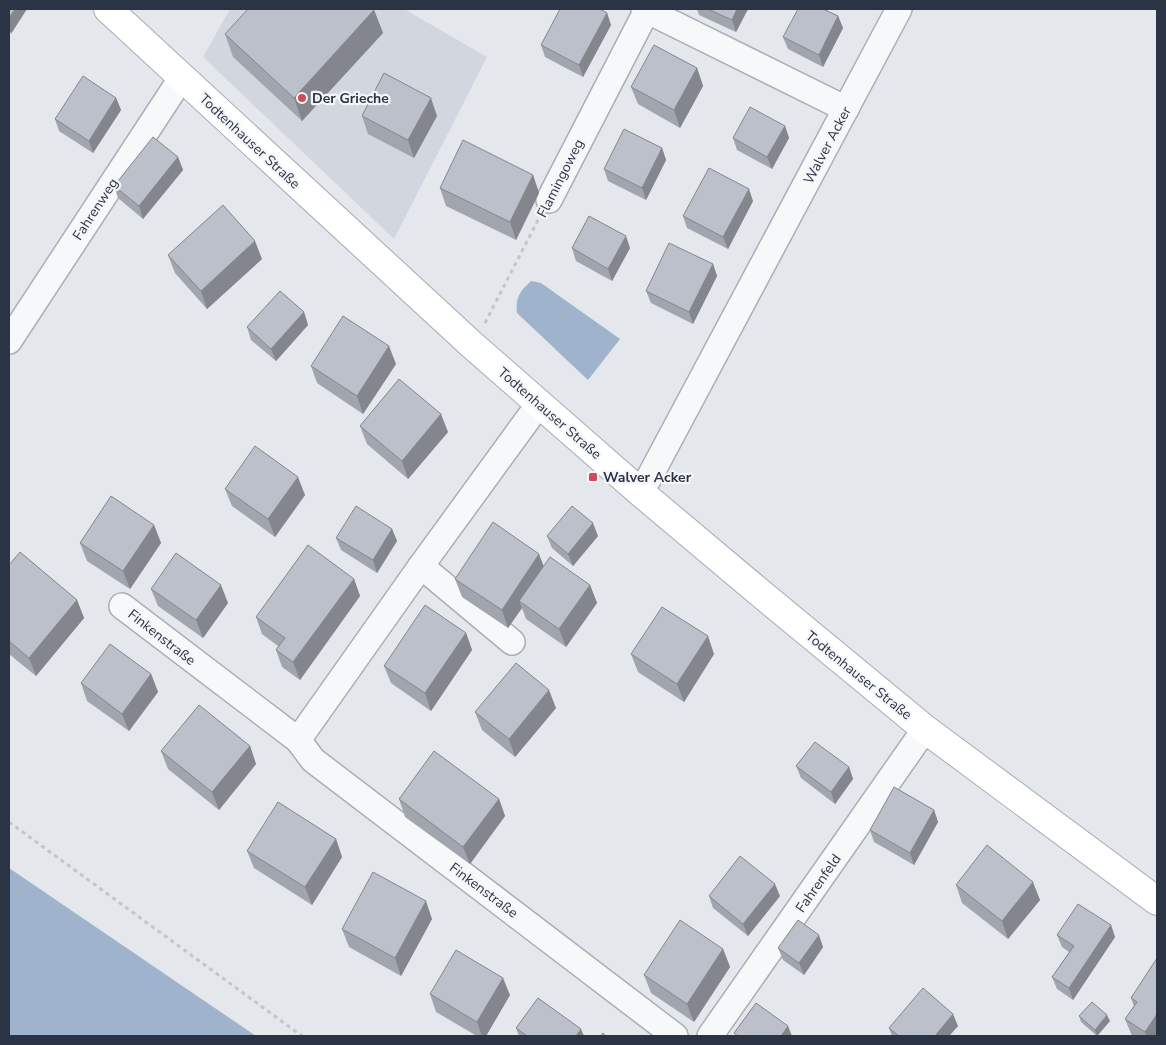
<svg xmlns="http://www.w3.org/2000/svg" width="1166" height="1045" font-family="'Nunito Sans',sans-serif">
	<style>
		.built { fill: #d2d6de }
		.water { fill: #9fb4cc }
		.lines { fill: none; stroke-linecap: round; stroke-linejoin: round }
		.street-casing { stroke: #a9aeb7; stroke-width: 28 }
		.primary-casing { stroke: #a3abb8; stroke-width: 30 }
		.path { stroke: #c2c5cb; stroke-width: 3; stroke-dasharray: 4 4; stroke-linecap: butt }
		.street { stroke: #f7f8fa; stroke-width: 25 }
		.primary { stroke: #fff; stroke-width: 28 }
		.wall { fill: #a1a5ae }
		.shaded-wall { fill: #83868d }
		.building { fill: #bbc0ca; stroke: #83868d }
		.poi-dot { fill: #d1495b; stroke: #f4f6f9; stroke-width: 2 }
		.labels { text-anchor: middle; stroke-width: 4.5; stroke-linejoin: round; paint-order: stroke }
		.poi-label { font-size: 14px; font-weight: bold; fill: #2b3445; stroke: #f4f6f9; text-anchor: start }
		.street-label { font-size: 14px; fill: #2b3445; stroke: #f4f6f9 }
	</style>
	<rect width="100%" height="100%" fill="#e4e7ec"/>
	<!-- built -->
	<polygon class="built" points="230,9 404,9 487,57 394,239 203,57"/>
	<!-- water -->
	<g class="water">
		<path d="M531 281 541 283 620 339 588 380 517 313C515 298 520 291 531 281Z"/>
		<polygon points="9,868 256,1036 9,1036"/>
	</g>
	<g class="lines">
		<defs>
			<g id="street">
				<polyline points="644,9 846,109"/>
				<polyline points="549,200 647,10"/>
				<polyline points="9,341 182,77"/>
				<polyline points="640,492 650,476 899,9"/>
				<polyline points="421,566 512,642"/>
				<polyline points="122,606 298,740 313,760 675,1036"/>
				<polyline points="298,740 421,566 539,404"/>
				<polyline points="710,1036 925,729"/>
			</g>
			<polyline id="primary" points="108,9 471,344 640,492 765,597 925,729 1157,901"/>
		</defs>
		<!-- street casing -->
		<use href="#street" class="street-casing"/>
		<!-- primary casing -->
		<use href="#primary" class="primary-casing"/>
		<!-- path -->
		<g class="path">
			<polyline points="485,323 538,220"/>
			<polyline points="9,822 302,1036"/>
		</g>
		<!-- street -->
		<use href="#street" class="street"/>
		<!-- primary -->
		<use href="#primary" class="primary"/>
	</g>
	<!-- wall -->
	<g class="wall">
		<polygon points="697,9 748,9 736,32 699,15"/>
		<polygon points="374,10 383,33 302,121 233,57 225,34"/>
		<polygon points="607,13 611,25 583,77 545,57 541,45"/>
		<polygon points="838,16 843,28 823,67 788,49 783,37"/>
		<polygon points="697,68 703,86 680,128 638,104 631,87"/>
		<polygon points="116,98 121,110 93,153 59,131 55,119"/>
		<polygon points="362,116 437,116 414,158 368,134"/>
		<polygon points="785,126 789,138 772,169 737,150 733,138"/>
		<polygon points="662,148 666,160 646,200 608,181 604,169"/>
		<polygon points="178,157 183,170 143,219 118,198 114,186"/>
		<polygon points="533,175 539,193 516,240 446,206 440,188"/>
		<polygon points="753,201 728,249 687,228 683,216"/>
		<polygon points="572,248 630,248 612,281 576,261"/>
		<polygon points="168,255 262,259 207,309 175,273"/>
		<polygon points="713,264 717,276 693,324 651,303 646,291"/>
		<polygon points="304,312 308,325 276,361 251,340 247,327"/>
		<polygon points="396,364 363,414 317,383 311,366"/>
		<polygon points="360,426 448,432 408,479 367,444"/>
		<polygon points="225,489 305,495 275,537 232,506"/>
		<polygon points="154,525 161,543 130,589 87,561 80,543"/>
		<polygon points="392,529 397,541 377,573 341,550 336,538"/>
		<polygon points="547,536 598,536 573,566 552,548"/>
		<polygon points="9,565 77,600 84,618 36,676 9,654"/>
		<polygon points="544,566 590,585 597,603 566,647 526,619 522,608 508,628 462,597 455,579"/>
		<polygon points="354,579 360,596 300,680 282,667 276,650 278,646 262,634 256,617"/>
		<polygon points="151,589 228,603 203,638 158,606"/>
		<polygon points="466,633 472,650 431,711 391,683 384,666"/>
		<polygon points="631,654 714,654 684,702 638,672"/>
		<polygon points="151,674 158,692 129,731 87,701 81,683"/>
		<polygon points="556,708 515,757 482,730 475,712"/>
		<polygon points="250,746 256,764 219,810 168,769 161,751"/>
		<polygon points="796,766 849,767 853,779 835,804 801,778"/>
		<polygon points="399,799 499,799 505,816 470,864 405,817"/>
		<polygon points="934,810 938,822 914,865 874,842 870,830"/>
		<polygon points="336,839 342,857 312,905 254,868 247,851"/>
		<polygon points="956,885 1040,900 1008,939 962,903"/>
		<polygon points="709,896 780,896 748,936 713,908"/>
		<polygon points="432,919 401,976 349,947 342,929"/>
		<polygon points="1111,925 1115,937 1073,1000 1057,989 1052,977 1069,952 1062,947 1057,935"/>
		<polygon points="823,947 804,975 783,960 778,948"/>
		<polygon points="723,949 730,967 694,1022 651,993 644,975"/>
		<polygon points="1157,958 1157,1036 1132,1036 1125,1019 1134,1006 1131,998"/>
		<polygon points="430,994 510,995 486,1036 477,1036 436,1012"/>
		<polygon points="1079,1016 1110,1021 1097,1036 1081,1022"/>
		<polygon points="958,1026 949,1036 892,1036 889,1028"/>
		<polygon points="516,1028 584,1036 519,1036"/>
	</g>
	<!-- shaded-wall -->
	<g class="shaded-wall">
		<polygon points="15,9 27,9 11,34 9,28 9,18"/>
		<polygon points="737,9 748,9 736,32 732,20"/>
		<polygon points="374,10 383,33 302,121 294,98"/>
		<polygon points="607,13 611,25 583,77 579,65"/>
		<polygon points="838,16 843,28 823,67 819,55"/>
		<polygon points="697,68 703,86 680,128 674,110"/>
		<polygon points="116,98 121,110 93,153 89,141"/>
		<polygon points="431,98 437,116 414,158 408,140"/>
		<polygon points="785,126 789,138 772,169 767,157"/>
		<polygon points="662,148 666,160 646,200 642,188"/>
		<polygon points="178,157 183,170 143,219 139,206"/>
		<polygon points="533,175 539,193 516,240 510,222"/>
		<polygon points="749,189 753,201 728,249 723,237"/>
		<polygon points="626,236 630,248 612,281 608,269"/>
		<polygon points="255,241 262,259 207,309 201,291"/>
		<polygon points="713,264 717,276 693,324 689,312"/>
		<polygon points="304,312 308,325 276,361 271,349"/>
		<polygon points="389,346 396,364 363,414 357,396"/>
		<polygon points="441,414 448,432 408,479 402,461"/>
		<polygon points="298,477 305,495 275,537 268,519"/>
		<polygon points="593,523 598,536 573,566 568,554"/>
		<polygon points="154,525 161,543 130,589 123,571"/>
		<polygon points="392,529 397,541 377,573 373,560"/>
		<polygon points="539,554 546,572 519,601 522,608 508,628 502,610"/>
		<polygon points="354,579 360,596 300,680 293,662"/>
		<polygon points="221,585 228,603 203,638 196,620"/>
		<polygon points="590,585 597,603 566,647 559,629"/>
		<polygon points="77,600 84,618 36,676 29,658"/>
		<polygon points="466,633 472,650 431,711 425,693"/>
		<polygon points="708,636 714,654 684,702 677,684"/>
		<polygon points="151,674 158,692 129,731 122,714"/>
		<polygon points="549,690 556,708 515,757 509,739"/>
		<polygon points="250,746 256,764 219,810 212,792"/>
		<polygon points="849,767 853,779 835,804 831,792"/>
		<polygon points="499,799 505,816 470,864 463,847"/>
		<polygon points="934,810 938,822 914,865 910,853"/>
		<polygon points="336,839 342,857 312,905 305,887"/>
		<polygon points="1033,882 1040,900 1008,939 1002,921"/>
		<polygon points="775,884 780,896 748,936 743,924"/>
		<polygon points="426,901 432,919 401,976 395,958"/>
		<polygon points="1111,925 1115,937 1073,1000 1069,988"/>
		<polygon points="819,935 823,947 804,975 799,963"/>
		<polygon points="723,949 730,967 694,1022 687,1004"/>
		<polygon points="503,978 510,995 486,1036 482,1036 477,1022"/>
		<polygon points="953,1014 958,1026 949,1036 935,1036"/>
		<polygon points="1157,1014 1157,1036 1146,1036 1145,1032"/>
		<polygon points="1107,1015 1110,1021 1097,1036 1095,1030"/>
		<polygon points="788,1026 792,1036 781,1036"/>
		<polygon points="581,1029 584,1036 576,1036"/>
	</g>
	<!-- building -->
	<g class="building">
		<polygon points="9,9 15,9 9,18"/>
		<polygon points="248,9 373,9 374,10 294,98 225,34"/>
		<polygon points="560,9 600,9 607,13 579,65 541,45"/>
		<polygon points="708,9 737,9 732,20"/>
		<polygon points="798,9 823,9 838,16 819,55 783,37"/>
		<polygon points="654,45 697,68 674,110 631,87"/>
		<polygon points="384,73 431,98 408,140 362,116"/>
		<polygon points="83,76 116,98 89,141 55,119"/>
		<polygon points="750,107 785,126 767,157 733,138"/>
		<polygon points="624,129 662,148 642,188 604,169"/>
		<polygon points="153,137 178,157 139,206 114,186"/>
		<polygon points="463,140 533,175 510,222 440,188"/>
		<polygon points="709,168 749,189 723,237 683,216"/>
		<polygon points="223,205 255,241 201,291 168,255"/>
		<polygon points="589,216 626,236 608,269 572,248"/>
		<polygon points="669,243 713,264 689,312 646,291"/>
		<polygon points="280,291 304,312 271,349 247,327"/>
		<polygon points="343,316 389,346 357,396 311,366"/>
		<polygon points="399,379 441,414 402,461 360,426"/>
		<polygon points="255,446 298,477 268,519 225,489"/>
		<polygon points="111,496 154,525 123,571 80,543"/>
		<polygon points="356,506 392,529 373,560 336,538"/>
		<polygon points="572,506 593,523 568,554 547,536"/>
		<polygon points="493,522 539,554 502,610 455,579"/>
		<polygon points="308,545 354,579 293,662 276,650 285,638 256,617"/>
		<polygon points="20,552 77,600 29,658 9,641 9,565"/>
		<polygon points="176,553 221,585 196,620 151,589"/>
		<polygon points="550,557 590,585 559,629 519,601"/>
		<polygon points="425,605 466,633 425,693 384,666"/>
		<polygon points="662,607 708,636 677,684 631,654"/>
		<polygon points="110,644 151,674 122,714 81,683"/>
		<polygon points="516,663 549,690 509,739 475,712"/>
		<polygon points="199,705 250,746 212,792 161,751"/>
		<polygon points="815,742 849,767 831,792 796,766"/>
		<polygon points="434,751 499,799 463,847 399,799"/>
		<polygon points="894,787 934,810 910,853 870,830"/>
		<polygon points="278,802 336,839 305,887 247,851"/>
		<polygon points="987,845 1033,882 1002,921 956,885"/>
		<polygon points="740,856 775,884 743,924 709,896"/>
		<polygon points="373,872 426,901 395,958 342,929"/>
		<polygon points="1078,904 1111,925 1069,988 1052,977 1074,946 1057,935"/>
		<polygon points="680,920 723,949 687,1004 644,975"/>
		<polygon points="798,920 819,935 799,963 778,948"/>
		<polygon points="456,950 503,978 477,1022 430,994"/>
		<polygon points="1157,958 1157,1014 1145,1032 1125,1019 1137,1002 1131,998"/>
		<polygon points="923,988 953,1014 935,1036 899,1036 889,1028"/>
		<polygon points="538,998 581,1029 576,1036 527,1036 516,1028"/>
		<polygon points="1092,1002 1107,1015 1095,1030 1079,1016"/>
		<polygon points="756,1003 788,1026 781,1036 738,1036 734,1033"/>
		<polygon points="603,1033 606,1036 601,1036"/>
	</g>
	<!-- markers -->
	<g class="poi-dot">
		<circle cx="302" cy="98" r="5"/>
		<rect x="588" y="472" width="10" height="10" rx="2.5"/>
	</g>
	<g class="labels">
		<!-- poi labels -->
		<g class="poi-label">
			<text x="312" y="103">Der Grieche</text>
			<text x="603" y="482">Walver Acker</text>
		</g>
		<!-- street labels -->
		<g class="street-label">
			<text transform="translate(250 141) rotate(43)" y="5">Todtenhauser Straße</text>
			<text transform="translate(827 145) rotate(-62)" y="5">Walver Acker</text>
			<text transform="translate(560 178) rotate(-63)" y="5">Flamingoweg</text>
			<text transform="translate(95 209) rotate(-57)" y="5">Fahrenweg</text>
			<text transform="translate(550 413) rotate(41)" y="5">Todtenhauser Straße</text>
			<text transform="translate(162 637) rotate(38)" y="5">Finkenstraße</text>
			<text transform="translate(859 675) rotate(39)" y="5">Todtenhauser Straße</text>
			<text transform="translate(818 883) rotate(-55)" y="5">Fahrenfeld</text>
			<text transform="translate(484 890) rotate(37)" y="5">Finkenstraße</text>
		</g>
	</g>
	<!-- border -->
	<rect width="1166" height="1045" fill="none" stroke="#2b3445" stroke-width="20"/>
</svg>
